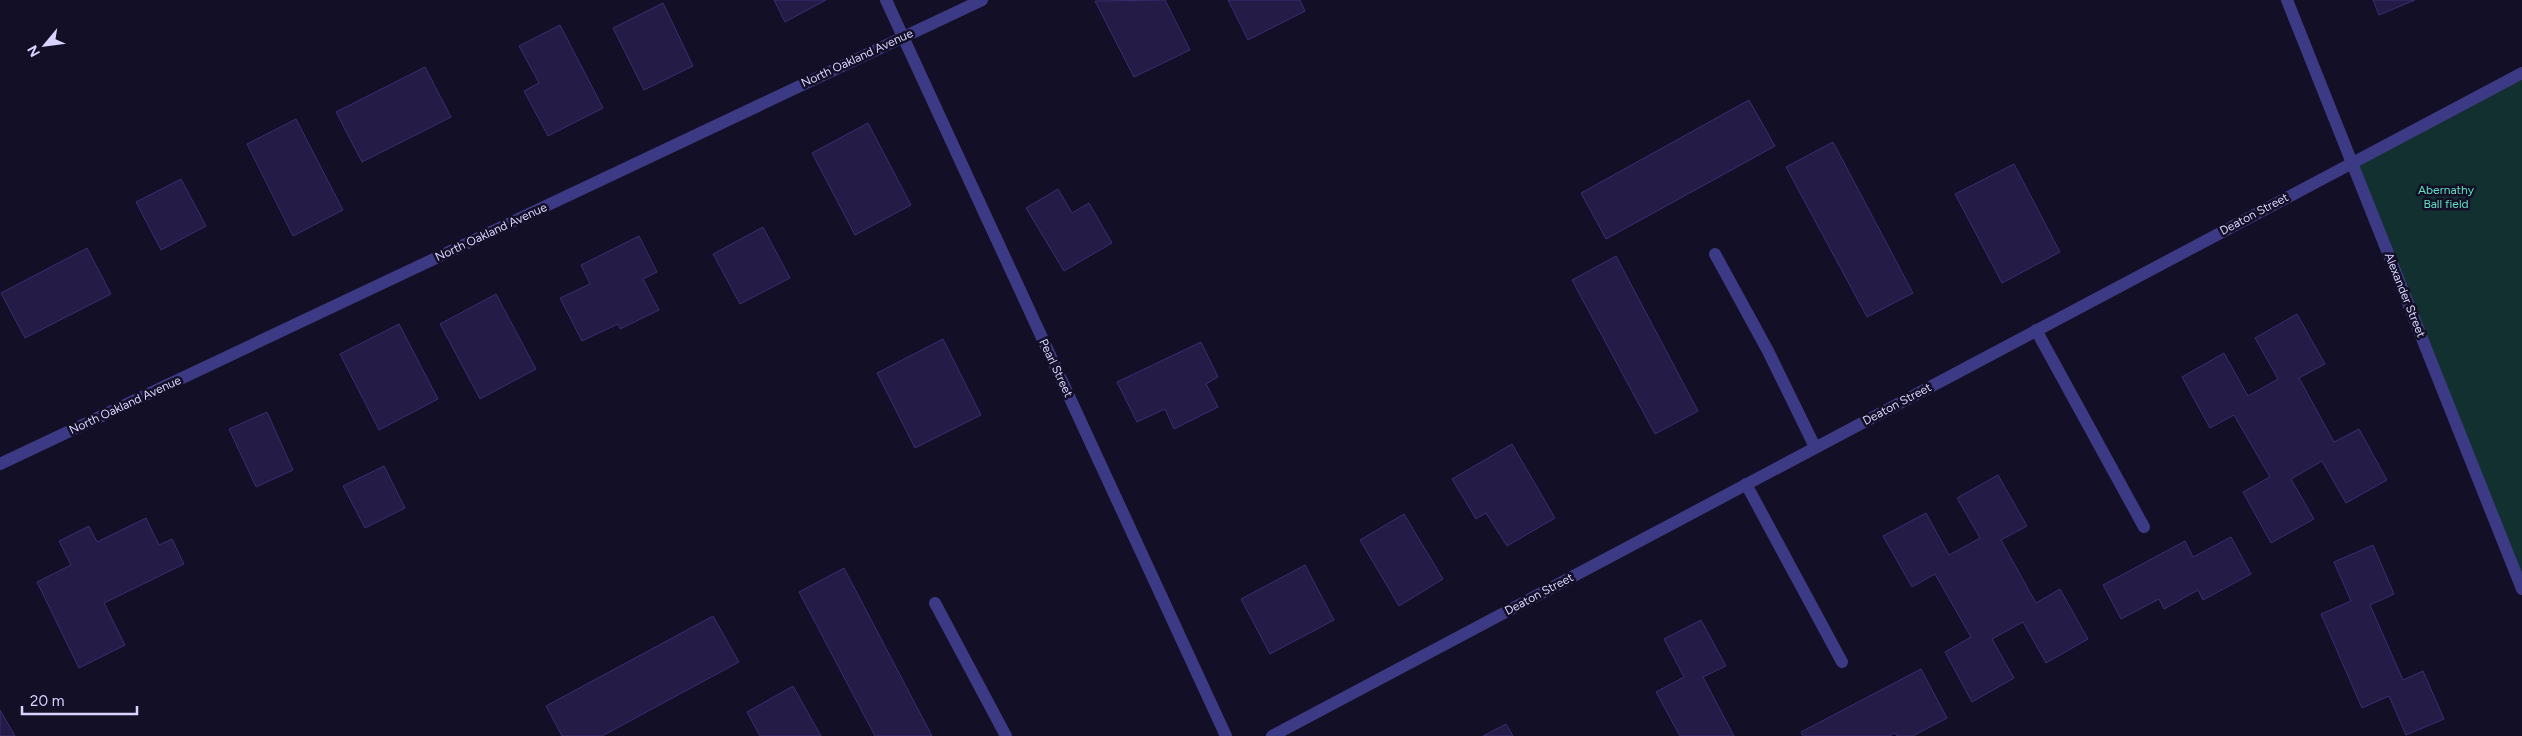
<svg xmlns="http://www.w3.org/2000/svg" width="2522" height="736" font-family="Figtree,sans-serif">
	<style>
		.green { fill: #12302f }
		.building { fill: #241b47; stroke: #3b2d73 }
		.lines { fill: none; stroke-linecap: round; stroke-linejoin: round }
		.service { stroke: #3d3a85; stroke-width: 12 }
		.minor { stroke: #3d3a85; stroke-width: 12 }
		.labels { text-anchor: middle; stroke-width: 5; stroke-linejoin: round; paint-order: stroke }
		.street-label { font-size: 12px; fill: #d9d4ff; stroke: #130f26 }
		.park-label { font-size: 12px; fill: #5fe0c0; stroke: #130f26 }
	</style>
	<rect width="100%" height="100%" fill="#130f26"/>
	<!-- green -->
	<polygon class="green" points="2522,73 2522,589 2352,162"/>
	<!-- building -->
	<g class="building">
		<polygon points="774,0 826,0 785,22"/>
		<polygon points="1165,0 1190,50 1134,77 1095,1"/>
		<polygon points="1228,0 1300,0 1305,11 1248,40"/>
		<polygon points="2373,0 2415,0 2379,15"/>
		<polygon points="663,3 693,66 644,90 613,28"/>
		<polygon points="560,25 603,108 548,136 524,91 539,83 519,46"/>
		<polygon points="425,67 451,117 362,162 336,112"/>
		<polygon points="1749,100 1775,146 1606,239 1581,193"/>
		<polygon points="296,119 343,210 293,236 247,144"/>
		<polygon points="868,123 911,205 855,235 812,153"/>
		<polygon points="1833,142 1913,293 1867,317 1786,167"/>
		<polygon points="2014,164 2060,252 2002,283 1955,194"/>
		<polygon points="181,179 206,226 161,250 136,202"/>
		<polygon points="1058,189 1072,213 1089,203 1112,243 1064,271 1026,208"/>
		<polygon points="763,227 790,278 740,304 713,254"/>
		<polygon points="639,236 657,272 643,279 659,310 620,329 618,324 582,341 560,298 590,284 581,265"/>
		<polygon points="87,248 111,294 25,338 1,293"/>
		<polygon points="1616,256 1698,411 1655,434 1572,280"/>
		<polygon points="496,294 536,369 480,399 440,324"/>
		<polygon points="2297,314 2325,364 2299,378 2334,442 2359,429 2387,480 2346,503 2322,461 2291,479 2314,519 2271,543 2243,492 2270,477 2234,415 2210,428 2182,377 2224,353 2248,396 2278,379 2255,338"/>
		<polygon points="399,324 438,399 379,430 340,354"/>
		<polygon points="943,339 981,415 915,448 877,373"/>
		<polygon points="1201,342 1218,377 1206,384 1218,407 1174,429 1165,409 1137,422 1117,382"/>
		<polygon points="267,412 293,470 256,487 229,429"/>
		<polygon points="1512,444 1555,518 1507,546 1486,513 1476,519 1452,479"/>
		<polygon points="384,466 405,508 365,528 343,486"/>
		<polygon points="1998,475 2027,526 2001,540 2036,603 2060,589 2088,639 2046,663 2023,622 1992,639 2014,678 1972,702 1945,652 1971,637 1935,574 1912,587 1883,536 1926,513 1949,555 1980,538 1957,498"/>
		<polygon points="1404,514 1443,579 1399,606 1360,540"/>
		<polygon points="146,518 159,545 172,539 184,564 104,603 125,645 79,668 37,582 71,565 59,541 89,526 97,542"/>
		<polygon points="2231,537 2251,574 2203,600 2198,590 2164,609 2159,599 2121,619 2103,585 2185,541 2193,557"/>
		<polygon points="2373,545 2394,594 2370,605 2403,680 2423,671 2444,719 2406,735 2389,696 2362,708 2321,614 2351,601 2334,562"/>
		<polygon points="1305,565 1334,620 1270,654 1241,599"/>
		<polygon points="844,568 932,736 875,736 799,592"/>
		<polygon points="713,616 739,662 602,736 562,736 546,706"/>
		<polygon points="1701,620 1726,666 1703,677 1734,736 1680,736 1656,692 1684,677 1664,639"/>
		<polygon points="1921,669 1947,718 1913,736 1897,736 1895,733 1889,736 1803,736 1801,732"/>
		<polygon points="793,686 821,736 760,736 747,712"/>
		<polygon points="0,710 15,736 0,736"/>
		<polygon points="1506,724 1513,736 1483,736"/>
	</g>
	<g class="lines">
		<!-- service -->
		<g class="service">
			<polyline points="1715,254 1768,351 1815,447"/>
			<polyline points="2036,330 2144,527"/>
			<polyline points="1746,484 1842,662"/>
			<polyline points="935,603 1006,736"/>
		</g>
		<!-- minor -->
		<g class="minor">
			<polyline points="886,0 1226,736"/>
			<polyline points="2287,0 2522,589"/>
			<polyline points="0,464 982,0"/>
			<polyline points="1272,736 2522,73"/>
		</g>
	</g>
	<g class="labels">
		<!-- street labels -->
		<g class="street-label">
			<text transform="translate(857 58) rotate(-25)" y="4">North Oakland Avenue</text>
			<text transform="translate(2254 214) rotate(-28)" y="4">Deaton Street</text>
			<text transform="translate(491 232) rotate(-25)" y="4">North Oakland Avenue</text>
			<text transform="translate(2405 295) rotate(68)" y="4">Alexander Street</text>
			<text transform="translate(1056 368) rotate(65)" y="4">Pearl Street</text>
			<text transform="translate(1897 404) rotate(-28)" y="4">Deaton Street</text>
			<text transform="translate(125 405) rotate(-25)" y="4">North Oakland Avenue</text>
			<text transform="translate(1539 594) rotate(-28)" y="4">Deaton Street</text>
		</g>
		<!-- park labels -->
		<g class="park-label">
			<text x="2446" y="194">Abernathy<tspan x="2446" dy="14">Ball field</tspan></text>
		</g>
	</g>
	<!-- north arrow -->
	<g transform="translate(45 45) rotate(241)" stroke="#130f26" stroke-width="4" paint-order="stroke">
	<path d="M0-4L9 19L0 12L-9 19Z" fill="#d9d4ff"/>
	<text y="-8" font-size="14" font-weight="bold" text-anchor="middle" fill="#d9d4ff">N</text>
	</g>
	<!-- scale -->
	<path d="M22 706v8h115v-8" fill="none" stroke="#d9d4ff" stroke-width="2.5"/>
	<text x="30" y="706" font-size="15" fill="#d9d4ff" stroke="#130f26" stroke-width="4" paint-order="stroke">20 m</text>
</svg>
